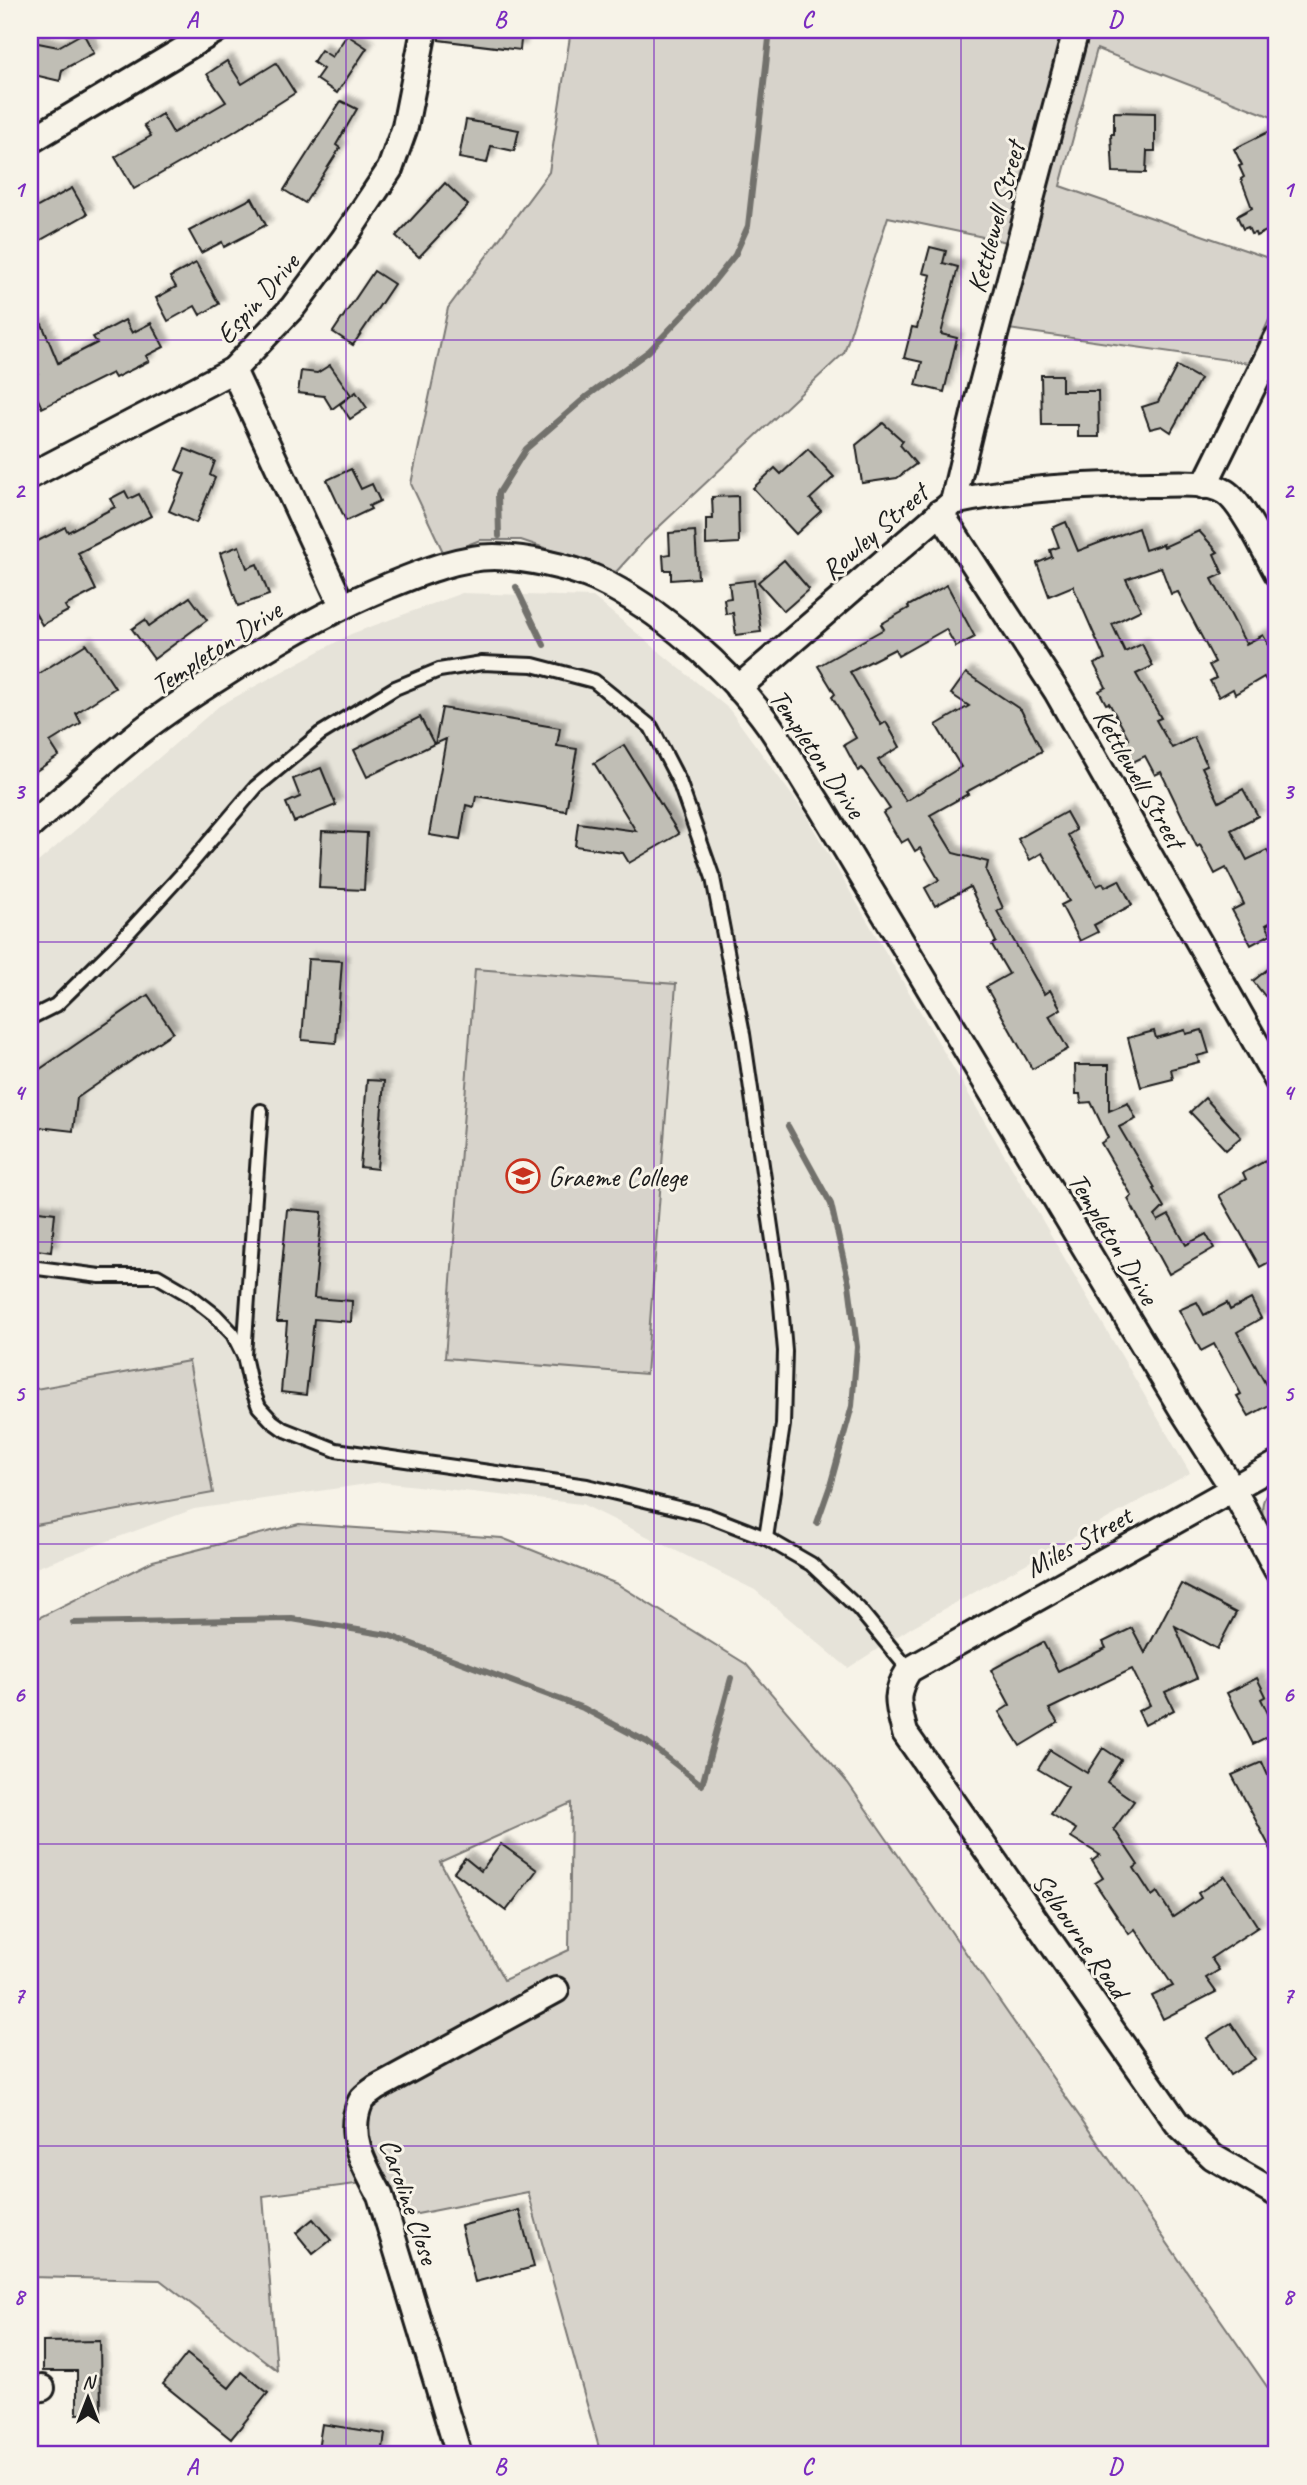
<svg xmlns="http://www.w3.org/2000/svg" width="1307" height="2485" font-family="Caveat,sans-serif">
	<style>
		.built { fill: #e6e3d9 }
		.green { fill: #d7d3cb; stroke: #7a7874; stroke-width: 2; fill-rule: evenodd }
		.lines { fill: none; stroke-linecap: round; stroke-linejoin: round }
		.stream { stroke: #72716c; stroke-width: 6 }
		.building { fill: #c0beb5; stroke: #1c1c1c; stroke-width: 2; filter: url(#shadow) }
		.lane-casing { stroke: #1c1c1c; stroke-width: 18 }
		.street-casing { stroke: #1c1c1c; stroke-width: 30 }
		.lane { stroke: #f7f3e8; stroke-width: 12 }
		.street { stroke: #f7f3e8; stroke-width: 24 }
		.grid { fill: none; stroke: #7b2cbf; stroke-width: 2; stroke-opacity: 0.55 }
		.labels { text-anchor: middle; stroke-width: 6; stroke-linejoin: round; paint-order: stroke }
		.street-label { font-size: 28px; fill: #1c1c1c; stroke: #f7f3e8 }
		.poi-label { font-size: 28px; fill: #1c1c1c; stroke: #f7f3e8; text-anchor: start }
		.neatline { fill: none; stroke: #7b2cbf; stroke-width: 2.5 }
		.grid-label { font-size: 23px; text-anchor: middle; font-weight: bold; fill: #7b2cbf }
	</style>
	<defs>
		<filter id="shadow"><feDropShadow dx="6" dy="-6" stdDeviation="2" flood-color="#0004"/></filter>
	</defs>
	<rect width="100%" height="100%" fill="#f7f3e8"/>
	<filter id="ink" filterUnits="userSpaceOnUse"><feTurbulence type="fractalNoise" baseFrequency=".0143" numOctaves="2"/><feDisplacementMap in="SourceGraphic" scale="14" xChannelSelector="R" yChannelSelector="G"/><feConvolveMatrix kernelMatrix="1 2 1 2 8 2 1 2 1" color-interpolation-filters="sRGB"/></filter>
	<g filter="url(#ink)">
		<!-- built -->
		<polygon class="built" points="462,593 593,597 729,709 802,809 1190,1473 912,1627 848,1668 755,1590 582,1504 381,1482 194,1509 30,1570 30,869 219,706 351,634"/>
		<!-- green -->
		<g class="green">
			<polygon points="571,30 1277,30 1277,119 1097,49 1060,186 1277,261 1277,303 1249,363 987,326 1007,242 888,217 844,353 644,541 616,572 521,540 480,540 444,554 411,484 448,308 549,172"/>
			<polygon points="475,969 676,984 646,1374 445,1358"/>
			<polygon points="189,1361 213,1493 30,1526 30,1390"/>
			<path d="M1277 1484V1547C1265 1525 1251 1502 1277 1484Z"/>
			<path d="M299 1524 502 1538 617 1584 746 1664 848 1783 1277 2401V2455H601L528 2192 397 2218 386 2180 263 2196 277 2370 160 2280 30 2277V1622L153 1561ZM571 1803 569 1950 504 1980 440 1862Z"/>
		</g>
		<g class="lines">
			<!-- stream -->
			<g class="stream">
				<polyline points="499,536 498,494 526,449 586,397 649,351 707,290 735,255 748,226 770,30"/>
				<polyline points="516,587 544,645"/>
				<polyline points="788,1126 831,1204 849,1284 857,1347 852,1406 830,1486 817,1523"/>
				<polyline points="73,1623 292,1619 388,1635 583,1708 647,1742 702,1785 731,1678"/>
			</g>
		</g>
		<!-- building -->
		<g class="building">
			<polygon points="439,30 522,30 520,50 439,40"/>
			<polygon points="83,33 94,53 62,70 60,81 30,74 30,49 32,50 33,42 58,47"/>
			<polygon points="347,35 367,48 337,93 316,79 323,69 313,62 321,50 332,57"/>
			<polygon points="227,61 242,84 276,63 295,93 232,133 134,189 115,157 151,136 144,125 162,114 173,133 226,102 207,74"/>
			<polygon points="341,101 357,109 336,145 340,148 305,203 284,190"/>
			<polygon points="1114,112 1155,113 1155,151 1147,151 1146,173 1113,172 1111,134 1114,134"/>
			<polygon points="466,120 519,130 514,151 491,146 487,163 459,158"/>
			<polygon points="1268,132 1277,151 1277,213 1270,216 1275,227 1256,236 1255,233 1251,234 1248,227 1243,229 1237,216 1252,208 1241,179 1244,177 1239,166 1242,165 1234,149"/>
			<polygon points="445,183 468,205 419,257 396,236"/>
			<polygon points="72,188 87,214 30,246 30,211"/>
			<polygon points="252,198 266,225 224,247 222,242 201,253 189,231"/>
			<polygon points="930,247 946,251 943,263 958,267 941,334 957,338 944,392 916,385 922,362 904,358 912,327 917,328 931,275 923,273"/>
			<polygon points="196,263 219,304 200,315 195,306 168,321 156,298 176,287 170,277"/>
			<polygon points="374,271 394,284 353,345 333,332"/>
			<polygon points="125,320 132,333 151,323 164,347 146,356 149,361 115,378 112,373 42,408 30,382 30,377 38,373 30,353 30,329 42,324 58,363 97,343 93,337"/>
			<polygon points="330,365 351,395 332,409 324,396 298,393 301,371 317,373"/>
			<polygon points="1177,366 1200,379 1171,432 1162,426 1150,429 1142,407 1158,402"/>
			<polygon points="1041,375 1062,375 1062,391 1098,391 1099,437 1078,437 1078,425 1042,425"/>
			<polygon points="356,392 367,408 350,419 340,404"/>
			<polygon points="883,423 903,441 900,445 916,464 897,478 862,483 856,445"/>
			<polygon points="185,449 215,461 210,475 215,478 196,523 169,511 185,474 176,470"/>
			<polygon points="808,449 834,477 810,499 821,511 796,534 753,488 775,468 781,474"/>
			<polygon points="351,469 361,489 372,484 380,501 369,506 371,509 346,521 327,480"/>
			<polygon points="125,491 129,499 139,494 151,516 78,553 96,590 65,606 68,611 42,625 30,604 30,560 35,557 30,545 65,527 68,532 115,507 110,499"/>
			<polygon points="738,496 739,543 706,545 706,519 713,519 712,497"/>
			<polygon points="1066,522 1078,551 1138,528 1145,550 1163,544 1164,547 1199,531 1218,552 1214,554 1223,574 1212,579 1246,644 1263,635 1277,660 1277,700 1264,677 1235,694 1233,689 1219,697 1210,681 1216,678 1209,665 1215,662 1178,592 1171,594 1161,567 1126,579 1141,610 1112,624 1125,652 1142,644 1153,666 1136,674 1161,718 1156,720 1172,748 1194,737 1207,765 1202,767 1219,802 1243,789 1258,816 1231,830 1247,860 1267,850 1277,871 1277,919 1266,925 1271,934 1251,945 1232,910 1244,904 1226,868 1215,874 1200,845 1197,847 1161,772 1155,775 1145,756 1129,764 1118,745 1129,739 1109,703 1106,704 1099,691 1106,687 1094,664 1105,659 1073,586 1049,596 1037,563 1052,557 1050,550 1059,547 1052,528"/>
			<polygon points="695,531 698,578 671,580 671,570 664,570 663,555 670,554 669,533"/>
			<polygon points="239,546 247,568 257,564 269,595 238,606 220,553"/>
			<polygon points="784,560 809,589 784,611 758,582"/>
			<polygon points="754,580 761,632 736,635 733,613 726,614 724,599 731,598 729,583"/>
			<polygon points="947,585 975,637 956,647 946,629 898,656 895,649 850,672 881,725 886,722 900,747 878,760 906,801 961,767 936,725 969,706 951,694 966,673 1021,710 1042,751 966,792 968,794 930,815 953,853 988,862 986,871 1003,908 997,911 1044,994 1050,990 1061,1009 1049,1016 1068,1049 1032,1069 986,987 1009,974 992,945 996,942 970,887 935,906 925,888 939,880 920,848 915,851 908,839 901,843 883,813 890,809 862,768 858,771 844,745 856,738 832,697 835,694 818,666 884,629 881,624 909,608 908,606"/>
			<polygon points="190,597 207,620 154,659 132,629 145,620 149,626"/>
			<polygon points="86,644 115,688 76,713 81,723 50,742 59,756 30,775 30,679"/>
			<polygon points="442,708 560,728 557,746 577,749 566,811 476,796 474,807 466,805 460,840 429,835 446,739 435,744"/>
			<polygon points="420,717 434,744 367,777 354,750"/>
			<polygon points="624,745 679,834 629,863 623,853 575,846 578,823 636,831 594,763"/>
			<polygon points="321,768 336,805 294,822 286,803 300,797 293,779"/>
			<polygon points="1066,812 1076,830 1068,835 1097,886 1103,883 1105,887 1119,880 1132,905 1094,925 1098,932 1080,941 1061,905 1069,901 1042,853 1030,860 1018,839"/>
			<polygon points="322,831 367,833 364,890 319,888"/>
			<polygon points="308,959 342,961 336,1043 302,1040"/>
			<polygon points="1268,969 1277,981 1277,987 1265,996 1253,981"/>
			<polygon points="148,995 173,1032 77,1098 73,1131 30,1126 30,1076"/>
			<polygon points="1185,1030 1186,1034 1202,1030 1209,1053 1197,1056 1199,1062 1171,1069 1173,1079 1141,1087 1128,1038 1154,1031 1156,1038"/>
			<polygon points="1075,1065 1109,1065 1109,1111 1128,1103 1136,1119 1119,1127 1155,1188 1153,1189 1164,1207 1155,1216 1158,1221 1169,1215 1186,1245 1206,1234 1214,1248 1169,1274 1128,1199 1132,1196 1101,1143 1108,1138 1091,1102 1081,1103 1080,1094 1076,1094"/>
			<polygon points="367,1080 384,1081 377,1169 360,1167"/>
			<polygon points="1205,1098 1241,1137 1226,1150 1190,1112"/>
			<polygon points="1265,1161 1277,1182 1277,1258 1260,1267 1219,1195 1246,1179 1243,1173"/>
			<polygon points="287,1209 322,1212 314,1298 352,1301 351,1322 314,1319 306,1395 281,1392 287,1322 277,1322"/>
			<polygon points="30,1210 55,1213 51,1252 30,1249"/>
			<polygon points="1251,1299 1261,1318 1237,1332 1266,1385 1277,1379 1277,1401 1249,1416 1237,1396 1241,1394 1214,1344 1201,1351 1179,1310 1197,1302 1204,1315 1227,1303 1230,1310"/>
			<polygon points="1181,1584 1236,1613 1217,1649 1175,1626 1197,1678 1165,1692 1174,1710 1145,1725 1138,1711 1150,1705 1132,1669 1049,1709 1058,1723 1020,1746 999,1712 1010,1705 991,1670 1043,1642 1058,1671 1106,1648 1103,1642 1132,1628 1145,1653"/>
			<polygon points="1257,1678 1266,1696 1261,1699 1277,1732 1253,1744 1227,1693"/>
			<polygon points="1103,1748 1121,1760 1107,1782 1134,1801 1114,1829 1138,1865 1134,1868 1152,1896 1157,1892 1173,1917 1201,1898 1198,1893 1225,1876 1258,1927 1211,1958 1219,1970 1206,1978 1216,1992 1163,2019 1152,1996 1173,1986 1135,1929 1129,1934 1095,1883 1103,1878 1092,1861 1100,1855 1071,1837 1076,1829 1051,1814 1068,1787 1038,1769 1050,1750 1087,1773"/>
			<polygon points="1262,1762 1269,1778 1277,1774 1277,1861 1232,1775"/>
			<polygon points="501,1844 537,1870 506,1911 454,1872 465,1858 481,1871"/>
			<polygon points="1231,2023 1255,2059 1230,2075 1207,2038"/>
			<polygon points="519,2210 534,2267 475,2282 461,2226"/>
			<polygon points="313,2219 331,2240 313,2254 296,2233"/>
			<polygon points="100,2341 101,2413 77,2414 77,2371 43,2371 43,2342"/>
			<polygon points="187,2354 229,2388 242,2372 268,2393 231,2439 163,2384"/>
			<polygon points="322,2424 385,2434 382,2455 317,2455"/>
		</g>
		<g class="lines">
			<defs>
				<g id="lane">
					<polyline points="30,1018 56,1005 115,947 182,874 256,787 320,734 395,688 439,670 482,663 533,665 594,681 651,727 679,781 713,878 743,1034 779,1282 785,1351 783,1425 766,1538"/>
					<polyline points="30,1267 100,1276 157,1276 188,1294 215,1315 233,1334 244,1356 250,1383 259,1407 272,1421 283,1429 336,1450 587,1486 707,1515 766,1538 811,1564 859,1609 909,1670"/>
					<polyline points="244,1355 261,1111"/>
				</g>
				<g id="street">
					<polyline points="30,141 216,30"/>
					<polyline points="233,370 342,605"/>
					<polyline points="30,476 233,370 293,307 343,240 390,169 405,127 424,30"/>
					<polyline points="1204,486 1277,338"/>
					<polyline points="953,502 974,414 1076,30"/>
					<polyline points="940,512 1057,692 1277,1080"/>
					<path d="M738 688 953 502C1019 488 1084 485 1151 484 1173 484 1206 480 1225 492 1243 503 1266 554 1277 573"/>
					<path d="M30 826C63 798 96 768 130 740 159 716 193 694 225 674 278 640 330 610 388 586 420 573 458 557 494 557 523 557 571 567 597 579 658 608 730 670 769 725 787 751 802 779 820 806L1183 1411 1233 1489 1277 1570"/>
					<path d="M1277 1464 909 1670C893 1695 898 1705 905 1733L1177 2123 1213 2157 1277 2194"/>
					<polyline points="30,2391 42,2388"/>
					<path d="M459 2455 380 2195C365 2167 346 2136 360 2103 362 2097 371 2092 376 2088L556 1990"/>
				</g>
			</defs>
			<!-- lane casing -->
			<use href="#lane" class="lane-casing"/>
			<!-- street casing -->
			<use href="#street" class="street-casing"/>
			<!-- lane -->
			<use href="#lane" class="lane"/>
			<!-- street -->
			<use href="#street" class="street"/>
		</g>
	</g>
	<!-- grid -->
	<path class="grid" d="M346 30V2455M654 30V2455M961 30V2455M30 340H1277M30 640H1277M30 942H1277M30 1242H1277M30 1544H1277M30 1844H1277M30 2146H1277"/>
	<!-- icons -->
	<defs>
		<symbol id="school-ring" viewBox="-11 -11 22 22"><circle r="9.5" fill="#f7f3e8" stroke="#c8321e" stroke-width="1.5"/><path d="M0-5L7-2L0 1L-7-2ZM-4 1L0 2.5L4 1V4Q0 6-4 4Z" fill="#c8321e"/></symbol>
	</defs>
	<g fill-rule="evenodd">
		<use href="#school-ring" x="504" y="1157" width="38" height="38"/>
	</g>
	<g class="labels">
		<!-- street labels -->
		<g class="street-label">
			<text transform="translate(995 217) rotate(-75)" y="10">Kettlewell Street</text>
			<text transform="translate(257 298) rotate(-49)" y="10">Espin Drive</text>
			<text transform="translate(874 531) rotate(-41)" y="10">Rowley Street</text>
			<text transform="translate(216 647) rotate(-33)" y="10">Templeton Drive</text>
			<text transform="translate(818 753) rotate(56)" y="10">Templeton Drive</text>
			<text transform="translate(1140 778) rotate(60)" y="10">Kettlewell Street</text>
			<text transform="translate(1114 1238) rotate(59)" y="10">Templeton Drive</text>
			<text transform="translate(1078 1541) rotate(-29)" y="10">Miles Street</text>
			<text transform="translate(1081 1935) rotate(55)" y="10">Selbourne Road</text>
			<text transform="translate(410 2201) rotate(71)" y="10">Caroline Close</text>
		</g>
		<!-- poi labels -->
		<g class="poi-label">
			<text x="548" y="1186">Graeme College</text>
		</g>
	</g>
	<!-- margin -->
	<rect width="1307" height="2485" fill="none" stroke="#f7f3e8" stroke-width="77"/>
	<!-- north arrow -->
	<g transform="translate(88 2398)" stroke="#f7f3e8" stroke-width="5" paint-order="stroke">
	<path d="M0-5L12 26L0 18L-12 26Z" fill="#1c1c1c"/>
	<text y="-10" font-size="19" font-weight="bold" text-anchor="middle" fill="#1c1c1c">N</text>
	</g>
	<rect x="38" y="38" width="1230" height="2408" class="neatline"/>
	<g class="grid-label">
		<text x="192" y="27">A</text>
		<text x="500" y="27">B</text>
		<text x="807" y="27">C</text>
		<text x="1115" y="27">D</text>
		<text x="19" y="197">1</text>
		<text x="1288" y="197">1</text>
		<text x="19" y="498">2</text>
		<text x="1288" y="498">2</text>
		<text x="19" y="799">3</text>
		<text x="1288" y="799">3</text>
		<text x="19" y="1100">4</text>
		<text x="1288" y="1100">4</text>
		<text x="19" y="1401">5</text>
		<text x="1288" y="1401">5</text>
		<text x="19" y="1702">6</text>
		<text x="1288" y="1702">6</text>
		<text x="19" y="2003">7</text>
		<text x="1288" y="2003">7</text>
		<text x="19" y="2304">8</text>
		<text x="1288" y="2304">8</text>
		<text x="192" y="2474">A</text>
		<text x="500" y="2474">B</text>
		<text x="807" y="2474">C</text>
		<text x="1115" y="2474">D</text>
	</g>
</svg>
